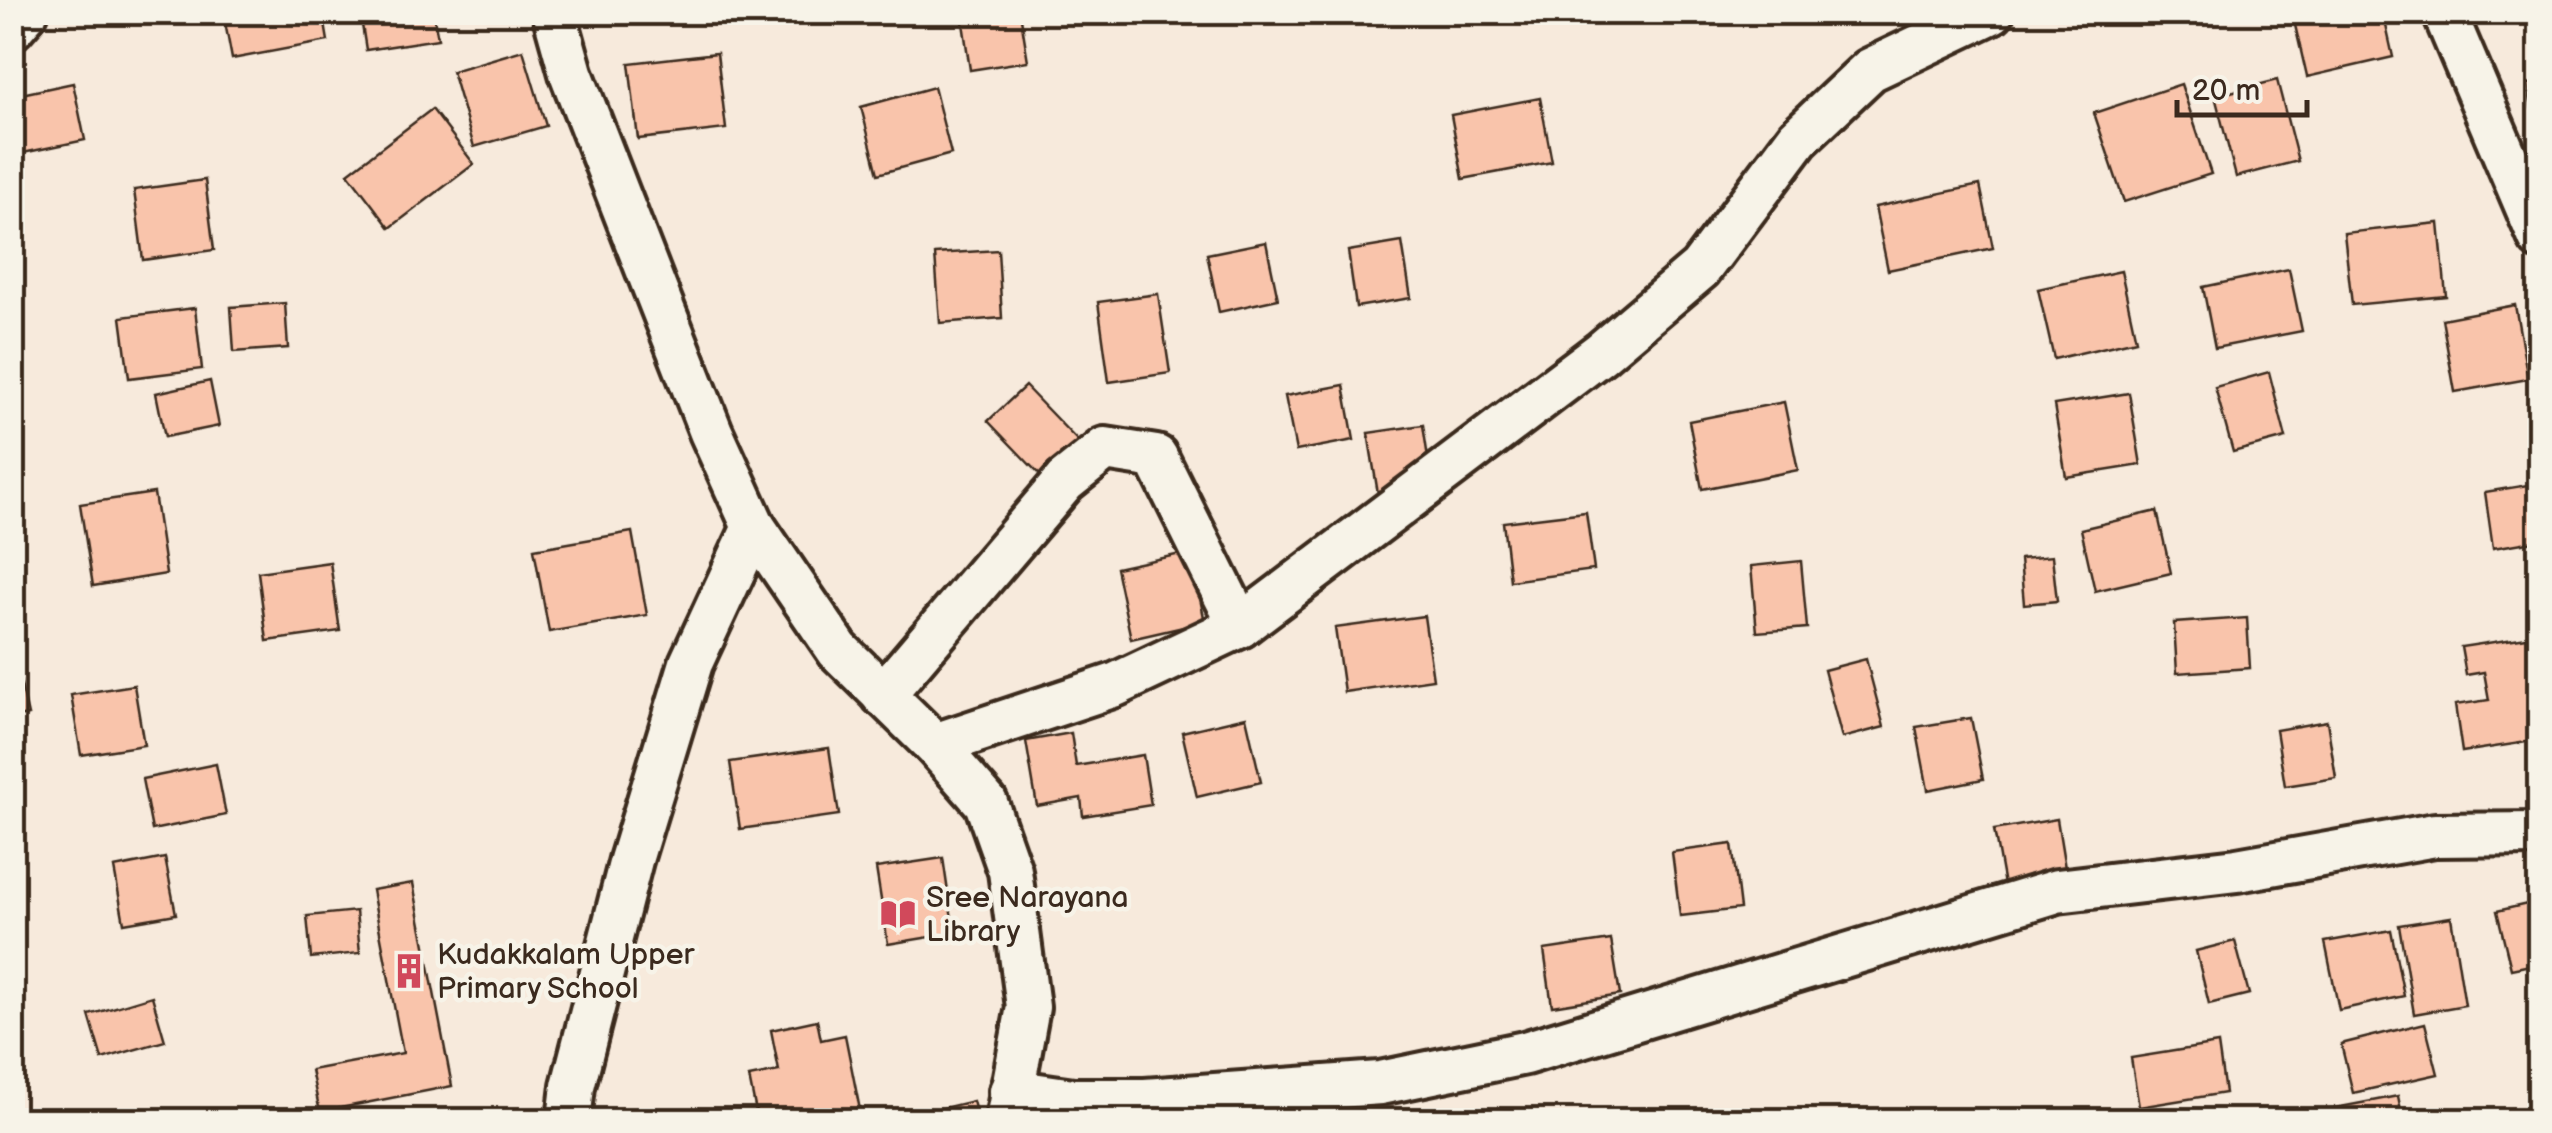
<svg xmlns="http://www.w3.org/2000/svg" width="2552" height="1133" font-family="'Balsamiq Sans',sans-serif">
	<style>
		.building { fill: #f9c4ab; stroke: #3b2a1e; stroke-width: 2.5 }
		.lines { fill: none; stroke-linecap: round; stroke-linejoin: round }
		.minor-casing { stroke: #3b2a1e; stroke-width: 50 }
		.minor { stroke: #f7f3e8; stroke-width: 42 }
		.labels { text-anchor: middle; stroke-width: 9; stroke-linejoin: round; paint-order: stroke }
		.poi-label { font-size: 30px; fill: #3b2a1e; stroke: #f7f3e8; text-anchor: start }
	</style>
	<rect width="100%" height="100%" fill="#f7eadc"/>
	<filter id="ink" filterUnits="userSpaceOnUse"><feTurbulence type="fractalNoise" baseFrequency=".01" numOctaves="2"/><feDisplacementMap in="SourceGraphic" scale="20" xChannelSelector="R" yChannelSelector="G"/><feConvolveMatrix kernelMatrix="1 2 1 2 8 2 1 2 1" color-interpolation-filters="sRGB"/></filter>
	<g filter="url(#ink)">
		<!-- building -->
		<g class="building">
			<polygon points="223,12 323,12 328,41 232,59"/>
			<polygon points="360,12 433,12 438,39 366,50"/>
			<polygon points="985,12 1020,12 1028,61 970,70 962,16"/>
			<polygon points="2292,12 2383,12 2393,57 2307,77"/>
			<polygon points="523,50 546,126 474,147 452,71"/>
			<polygon points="717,53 726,129 638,139 629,63"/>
			<polygon points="2277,80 2298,161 2236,177 2215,96"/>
			<polygon points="2540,82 2540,160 2528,84"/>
			<polygon points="73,83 85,140 23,153 12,96"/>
			<polygon points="2181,84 2211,174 2124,202 2094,113"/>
			<polygon points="934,87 951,154 878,174 861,107"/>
			<polygon points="1540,98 1552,162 1463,179 1451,115"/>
			<polygon points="432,109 474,164 390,228 348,173"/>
			<polygon points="205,180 214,250 143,260 134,190"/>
			<polygon points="1980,185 1993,248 1888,270 1875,207"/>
			<polygon points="2439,223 2446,296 2352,305 2344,233"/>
			<polygon points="1266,242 1278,299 1219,312 1207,254"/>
			<polygon points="1402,242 1411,298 1356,307 1348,251"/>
			<polygon points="998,250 1002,318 940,323 935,254"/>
			<polygon points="2289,269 2302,331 2215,348 2203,287"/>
			<polygon points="2121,271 2136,340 2054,359 2038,289"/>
			<polygon points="1158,294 1170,373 1109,382 1098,302"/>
			<polygon points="285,303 288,348 234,352 231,307"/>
			<polygon points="2515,305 2528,379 2455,392 2442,319"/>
			<polygon points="195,308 202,369 129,378 121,317"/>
			<polygon points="12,331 22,380 12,381"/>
			<polygon points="2269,372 2286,438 2233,452 2215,387"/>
			<polygon points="210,381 219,426 165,437 156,393"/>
			<polygon points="1344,385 1354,440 1296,451 1285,396"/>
			<polygon points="1025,386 1097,461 1060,496 988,421"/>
			<polygon points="2129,393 2141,465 2066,477 2054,405"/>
			<polygon points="1784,402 1798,470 1702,489 1689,421"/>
			<polygon points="1423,425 1433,491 1379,500 1368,433"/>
			<polygon points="2540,483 2540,540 2493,548 2485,492"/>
			<polygon points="154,493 166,574 93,586 80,504"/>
			<polygon points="2157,511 2171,573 2095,591 2081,529"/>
			<polygon points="1586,512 1594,570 1510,581 1503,522"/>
			<polygon points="632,532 647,615 549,632 534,549"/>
			<polygon points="1190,552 1205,622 1131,639 1116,568"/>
			<polygon points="2052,556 2057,601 2024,604 2020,559"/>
			<polygon points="1801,561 1807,628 1757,632 1751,566"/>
			<polygon points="330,562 340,631 267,641 258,572"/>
			<polygon points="1424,616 1433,679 1344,692 1335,628"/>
			<polygon points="2247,618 2250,668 2177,673 2174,623"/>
			<polygon points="2540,635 2540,740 2462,752 2455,705 2489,700 2484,672 2466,675 2461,647"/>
			<polygon points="1866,659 1884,727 1842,738 1824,670"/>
			<polygon points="17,666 28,715 12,718 12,667"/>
			<polygon points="134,685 144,745 81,755 71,695"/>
			<polygon points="1246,717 1261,782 1197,797 1182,732"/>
			<polygon points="1971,718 1983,779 1928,790 1916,727"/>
			<polygon points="2327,721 2336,778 2285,786 2276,730"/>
			<polygon points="1071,733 1076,766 1143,755 1151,805 1083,816 1081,798 1037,806 1026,741"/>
			<polygon points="829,748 839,815 740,829 730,762"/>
			<polygon points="216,764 226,815 152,830 142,779"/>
			<polygon points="2057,819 2066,874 2004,885 1994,830"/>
			<polygon points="1732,844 1740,909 1680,916 1672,852"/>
			<polygon points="165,858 176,914 124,923 114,868"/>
			<polygon points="943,858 954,933 888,944 876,868"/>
			<polygon points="413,883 452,1086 320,1112 311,1070 403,1053 372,890"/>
			<polygon points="2540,901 2540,963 2511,969 2497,911"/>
			<polygon points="356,911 360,953 311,958 307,916"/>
			<polygon points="2451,917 2465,1005 2414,1014 2399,925"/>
			<polygon points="2391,930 2404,996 2339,1010 2325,942"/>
			<polygon points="1611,940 1620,995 1552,1006 1544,950"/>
			<polygon points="2235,941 2249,994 2209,1004 2196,951"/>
			<polygon points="152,996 165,1041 102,1059 89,1015"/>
			<polygon points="817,1020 821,1040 845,1035 862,1120 777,1120 776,1114 757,1117 749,1077 779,1071 771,1030"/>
			<polygon points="2425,1023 2438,1074 2353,1093 2341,1044"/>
			<polygon points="2218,1044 2225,1093 2139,1107 2131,1058"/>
			<polygon points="2398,1096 2403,1120 2310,1120 2309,1113"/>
			<polygon points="973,1101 978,1120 902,1120 901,1118"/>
		</g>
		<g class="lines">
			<defs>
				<g id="minor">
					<polyline points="554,12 571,73 655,289 711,432 754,527 838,650 935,745 986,803 1010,871 1028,1007 1007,1120"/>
					<polyline points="2444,12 2540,238"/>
					<polyline points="12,28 26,12"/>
					<polyline points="883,695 1065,481 1105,449 1156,457 1240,626"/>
					<polyline points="935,745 1115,685 1240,626 1601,353 1700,269 1798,138 1870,70 1992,12"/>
					<polyline points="1011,1091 1073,1100 1145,1100 1380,1083 1525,1053 2057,891 2237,870 2435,835 2540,834"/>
					<polyline points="569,1120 573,1086 631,860 691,663 754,527"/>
				</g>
			</defs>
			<!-- minor casing -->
			<use href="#minor" class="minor-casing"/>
			<!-- minor -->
			<use href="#minor" class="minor"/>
		</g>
	</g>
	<!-- icons -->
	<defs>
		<symbol id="library-bare" viewBox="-9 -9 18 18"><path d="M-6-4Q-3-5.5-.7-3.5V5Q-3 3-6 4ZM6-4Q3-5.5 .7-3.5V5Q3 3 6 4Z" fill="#d1495b" stroke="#f7f3e8" stroke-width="2.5" paint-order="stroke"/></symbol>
		<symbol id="building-bare" viewBox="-9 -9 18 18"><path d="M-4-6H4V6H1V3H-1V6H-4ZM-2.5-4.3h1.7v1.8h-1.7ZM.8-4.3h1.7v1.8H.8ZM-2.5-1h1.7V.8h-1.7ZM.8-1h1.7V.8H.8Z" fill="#d1495b" stroke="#f7f3e8" stroke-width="2.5" paint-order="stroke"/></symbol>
	</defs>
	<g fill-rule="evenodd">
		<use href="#library-bare" x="873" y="889" width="50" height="50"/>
		<use href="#building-bare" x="384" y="946" width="50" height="50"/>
	</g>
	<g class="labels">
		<!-- poi labels -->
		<g class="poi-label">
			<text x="926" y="907">Sree Narayana<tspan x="926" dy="34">Library</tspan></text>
			<text x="437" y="964">Kudakkalam Upper<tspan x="437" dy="34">Primary School</tspan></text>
		</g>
	</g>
	<!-- margin -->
	<rect width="2552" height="1133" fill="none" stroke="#f7f3e8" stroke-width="50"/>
	<rect x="25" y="25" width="2502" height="1083" fill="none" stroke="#3b2a1e" stroke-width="4" filter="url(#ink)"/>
	<!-- scale -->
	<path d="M2177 100v15h130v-15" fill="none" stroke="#3b2a1e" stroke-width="5"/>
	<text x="2192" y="100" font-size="30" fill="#3b2a1e" stroke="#f7f3e8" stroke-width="8" paint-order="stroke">20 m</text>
</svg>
